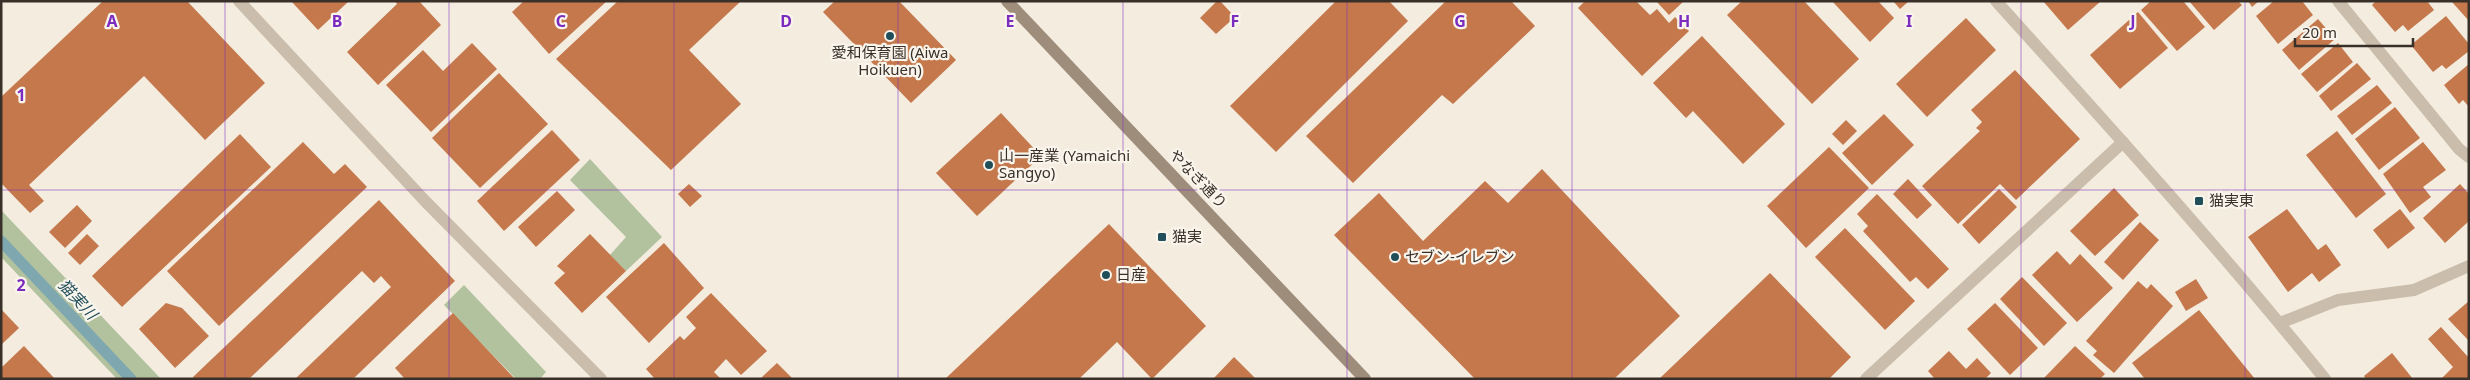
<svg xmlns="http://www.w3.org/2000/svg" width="2470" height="380" font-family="'Noto Sans','Noto Sans JP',sans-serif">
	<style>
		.green { fill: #b2c29f }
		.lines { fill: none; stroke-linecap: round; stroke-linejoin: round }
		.stream { stroke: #7ea7af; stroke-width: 11 }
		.building { fill: #c4784c }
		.minor { stroke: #cbbdab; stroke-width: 12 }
		.tertiary { stroke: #cbbdab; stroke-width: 12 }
		.secondary { stroke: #9f8d7c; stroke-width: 12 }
		.grid { fill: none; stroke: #7b2cbf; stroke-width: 1; stroke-opacity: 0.55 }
		.poi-dot { fill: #204f5a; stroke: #faf5ec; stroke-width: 2 }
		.labels { text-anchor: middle; stroke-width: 4.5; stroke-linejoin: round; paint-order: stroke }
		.poi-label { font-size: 15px; fill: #39302a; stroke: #faf5ec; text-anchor: start }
		.street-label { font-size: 15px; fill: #39302a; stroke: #faf5ec }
		.water-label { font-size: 16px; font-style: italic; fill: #204f5a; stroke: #faf5ec }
		.grid-label { font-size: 16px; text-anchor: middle; font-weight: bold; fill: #7b2cbf; stroke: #faf5ec; stroke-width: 4.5; stroke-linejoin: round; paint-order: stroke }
	</style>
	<rect width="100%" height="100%" fill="#f3ecdf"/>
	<!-- green -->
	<g class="green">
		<polygon points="590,159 662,237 626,271 610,255 626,237 570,180"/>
		<polygon points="1,210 161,379 117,379 1,257"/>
		<polygon points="464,285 546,372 540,379 516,379 444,305"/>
	</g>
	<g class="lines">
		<!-- stream -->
		<polyline class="stream" points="1,241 131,379"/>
	</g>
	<!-- building -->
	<g class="building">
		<polygon points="103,1 187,1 265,83 205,140 144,76 29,185 44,201 30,213 1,183 1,97"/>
		<polygon points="291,1 349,1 318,30"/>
		<polygon points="395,1 419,1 441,25 378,85 347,52 397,4"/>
		<polygon points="524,1 607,1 549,54 512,12"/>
		<polygon points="618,1 741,1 689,50 741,104 671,170 556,59"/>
		<polygon points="835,1 899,1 956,60 911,103 823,12"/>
		<polygon points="1217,1 1220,1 1235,17 1216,34 1200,18"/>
		<polygon points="1336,1 1389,1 1408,21 1276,152 1230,106"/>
		<polygon points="1446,1 1511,1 1535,26 1453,104 1442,95 1353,183 1306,136"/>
		<polygon points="1585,1 1636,1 1650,15 1657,9 1669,23 1675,17 1689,31 1642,76 1578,8"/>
		<polygon points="1656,1 1684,1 1669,15"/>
		<polygon points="1742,1 1804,1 1859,59 1812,104 1727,15"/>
		<polygon points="1832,1 1878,1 1894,18 1870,42"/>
		<polygon points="1893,1 1909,1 1900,9"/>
		<polygon points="2043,1 2101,1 2068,30"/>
		<polygon points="2151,1 2183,1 2205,27 2177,51 2141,10"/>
		<polygon points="2189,1 2238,1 2242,5 2214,30"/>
		<polygon points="2248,1 2259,1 2252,7"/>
		<polygon points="2274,1 2302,1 2313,15 2278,44 2256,16"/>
		<polygon points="2376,1 2427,1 2434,10 2408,31 2403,25 2395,32 2372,5"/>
		<polygon points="2469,1 2469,21 2452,2"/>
		<polygon points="2138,12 2168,48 2120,89 2090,55"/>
		<polygon points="2446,16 2469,44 2469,51 2446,69 2442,65 2433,72 2411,45"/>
		<polygon points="1966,18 1996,50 1927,117 1896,84"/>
		<polygon points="2318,19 2335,39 2299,70 2282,50"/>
		<polygon points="1702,36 1785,124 1743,164 1693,111 1686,118 1653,83"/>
		<polygon points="472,43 497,69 431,132 386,85 423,50 443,71"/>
		<polygon points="2338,43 2353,62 2317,92 2301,74"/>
		<polygon points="2357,63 2371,79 2331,111 2319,96"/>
		<polygon points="2469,64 2469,107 2463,100 2459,104 2444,85"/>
		<polygon points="2015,70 2080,139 2016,200 2000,184 1958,224 1922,186 1980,131 1976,128 1982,122 1971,110"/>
		<polygon points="499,73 548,124 480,188 432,138"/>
		<polygon points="2377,85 2392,103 2352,135 2337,116"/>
		<polygon points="2395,107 2420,138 2379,170 2355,139"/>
		<polygon points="1001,113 1041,156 977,216 936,173"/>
		<polygon points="1884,114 1914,145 1872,185 1842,153"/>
		<polygon points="1846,120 1857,131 1843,145 1832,134"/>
		<polygon points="552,130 580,160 504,231 477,201"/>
		<polygon points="2337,131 2386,194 2356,218 2306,155"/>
		<polygon points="240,134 271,167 122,307 92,276"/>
		<polygon points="303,142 334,174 345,164 367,187 219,326 167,271"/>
		<polygon points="2423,142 2446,170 2423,187 2431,197 2410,213 2383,174"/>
		<polygon points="1829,147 1869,188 1806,248 1767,206"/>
		<polygon points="1542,169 1680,316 1614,379 1475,379 1334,235 1379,193 1423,241 1485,181 1508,203"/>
		<polygon points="1908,179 1932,205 1917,219 1893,194"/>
		<polygon points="689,184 702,196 690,207 678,194"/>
		<polygon points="2460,184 2469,194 2469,221 2445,243 2423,218"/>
		<polygon points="2114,188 2139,215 2095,256 2070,231"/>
		<polygon points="1999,189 2017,207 1979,244 1962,225"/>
		<polygon points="557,191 575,210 536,247 518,227"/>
		<polygon points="1877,194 1949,269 1928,289 1916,277 1910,282 1863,231 1868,226 1857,214"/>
		<polygon points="379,200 455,281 353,379 295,379 391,287 381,276 374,283 362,271 249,379 194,379 193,377"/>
		<polygon points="77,205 92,221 65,248 49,232"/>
		<polygon points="2287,209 2318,250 2326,244 2341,265 2319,282 2312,273 2288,292 2248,237"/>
		<polygon points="2400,209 2415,228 2388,249 2373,230"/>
		<polygon points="2140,222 2159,240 2123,280 2104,262"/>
		<polygon points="1109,224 1206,326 1152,379 1117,342 1079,379 945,379"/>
		<polygon points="1845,228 1915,301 1885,330 1815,257"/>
		<polygon points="87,234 99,246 80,265 68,253"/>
		<polygon points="590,234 626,271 582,313 554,283 565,273 557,266"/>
		<polygon points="664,243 704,288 649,343 606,297"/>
		<polygon points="2057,251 2070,265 2080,254 2113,288 2077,322 2032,275"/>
		<polygon points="1770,273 1851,357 1829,379 1659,379"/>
		<polygon points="2022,277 2067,323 2044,346 2000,299"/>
		<polygon points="2196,279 2208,298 2186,311 2175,292"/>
		<polygon points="2138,281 2147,289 2151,284 2173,306 2114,373 2093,355 2097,351 2086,341"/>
		<polygon points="711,293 767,351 741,375 726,359 714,372 721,379 655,379 646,369 680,336 684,340 696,328 686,317"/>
		<polygon points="2469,301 2469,341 2448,319"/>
		<polygon points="166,303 182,308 209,336 175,368 139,329"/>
		<polygon points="1995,303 2038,348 2010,375 1967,329"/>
		<polygon points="1,309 19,328 1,345"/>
		<polygon points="2199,310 2255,379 2145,379 2132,363"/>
		<polygon points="453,313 515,379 405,379 395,368"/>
		<polygon points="2441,327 2469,358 2469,379 2441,379 2453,367 2428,339"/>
		<polygon points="24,346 55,379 1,379 1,368"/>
		<polygon points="2075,346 2105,374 2100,379 2043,379"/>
		<polygon points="1949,351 1966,369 1977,358 1991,373 1985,379 1935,379 1928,371"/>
		<polygon points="2392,353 2413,379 2366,379 2364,376"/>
		<polygon points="1234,357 1256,379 1213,379"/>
		<polygon points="777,363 793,379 760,379"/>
	</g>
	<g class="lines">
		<!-- minor -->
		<g class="minor">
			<polyline points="239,1 426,202 601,379"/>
			<polyline points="2338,1 2459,149 2469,157"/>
			<polyline points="2280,323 2338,300 2414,290 2469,266"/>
		</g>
		<!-- tertiary -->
		<g class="tertiary">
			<path d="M1996 1C2108 125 2220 249 2325 379"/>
			<polyline points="1866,379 2123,142"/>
		</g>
		<!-- secondary -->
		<polyline class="secondary" points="1007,1 1365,379"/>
	</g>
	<!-- grid -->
	<path class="grid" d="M225 1V379M449 1V379M674 1V379M898 1V379M1123 1V379M1347 1V379M1572 1V379M1796 1V379M2021 1V379M2245 1V379M1 190H2469"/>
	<!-- markers -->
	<g class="poi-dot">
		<circle cx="890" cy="36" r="5"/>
		<circle cx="989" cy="165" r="5"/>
		<rect x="2194" y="196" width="10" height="10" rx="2.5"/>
		<rect x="1157" y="232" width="10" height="10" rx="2.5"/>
		<circle cx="1395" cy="257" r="5"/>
		<circle cx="1106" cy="275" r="5"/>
	</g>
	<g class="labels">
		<!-- poi labels -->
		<g class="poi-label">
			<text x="890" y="58" text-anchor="middle">愛和保育園 (Aiwa<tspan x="890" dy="17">Hoikuen)</tspan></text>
			<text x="999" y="161">山一産業 (Yamaichi<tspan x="999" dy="17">Sangyo)</tspan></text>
			<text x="2209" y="206">猫実東</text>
			<text x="1172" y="242">猫実</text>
			<text x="1405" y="262">セブン-イレブン</text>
			<text x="1116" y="280">日産</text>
		</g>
		<!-- street labels -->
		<g class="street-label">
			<text transform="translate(1198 179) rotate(46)" y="5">やなぎ通り</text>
		</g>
		<!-- water labels -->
		<g class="water-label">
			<text transform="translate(78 299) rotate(47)" y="6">猫実川</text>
		</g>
	</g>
	<g class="grid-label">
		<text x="112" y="27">A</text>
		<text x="337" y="27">B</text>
		<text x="561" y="27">C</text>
		<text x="786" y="27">D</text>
		<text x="1010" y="27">E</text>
		<text x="1235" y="27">F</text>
		<text x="1460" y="27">G</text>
		<text x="1684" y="27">H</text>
		<text x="1909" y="27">I</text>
		<text x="2133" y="27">J</text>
		<text x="21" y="101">1</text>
		<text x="21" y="291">2</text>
	</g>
	<!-- border -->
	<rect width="2470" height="380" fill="none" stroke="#39302a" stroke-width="5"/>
	<!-- scale -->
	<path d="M2295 38v8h118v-8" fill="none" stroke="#39302a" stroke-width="2.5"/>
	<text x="2302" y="38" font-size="15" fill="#39302a" stroke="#faf5ec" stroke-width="4" paint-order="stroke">20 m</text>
</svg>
